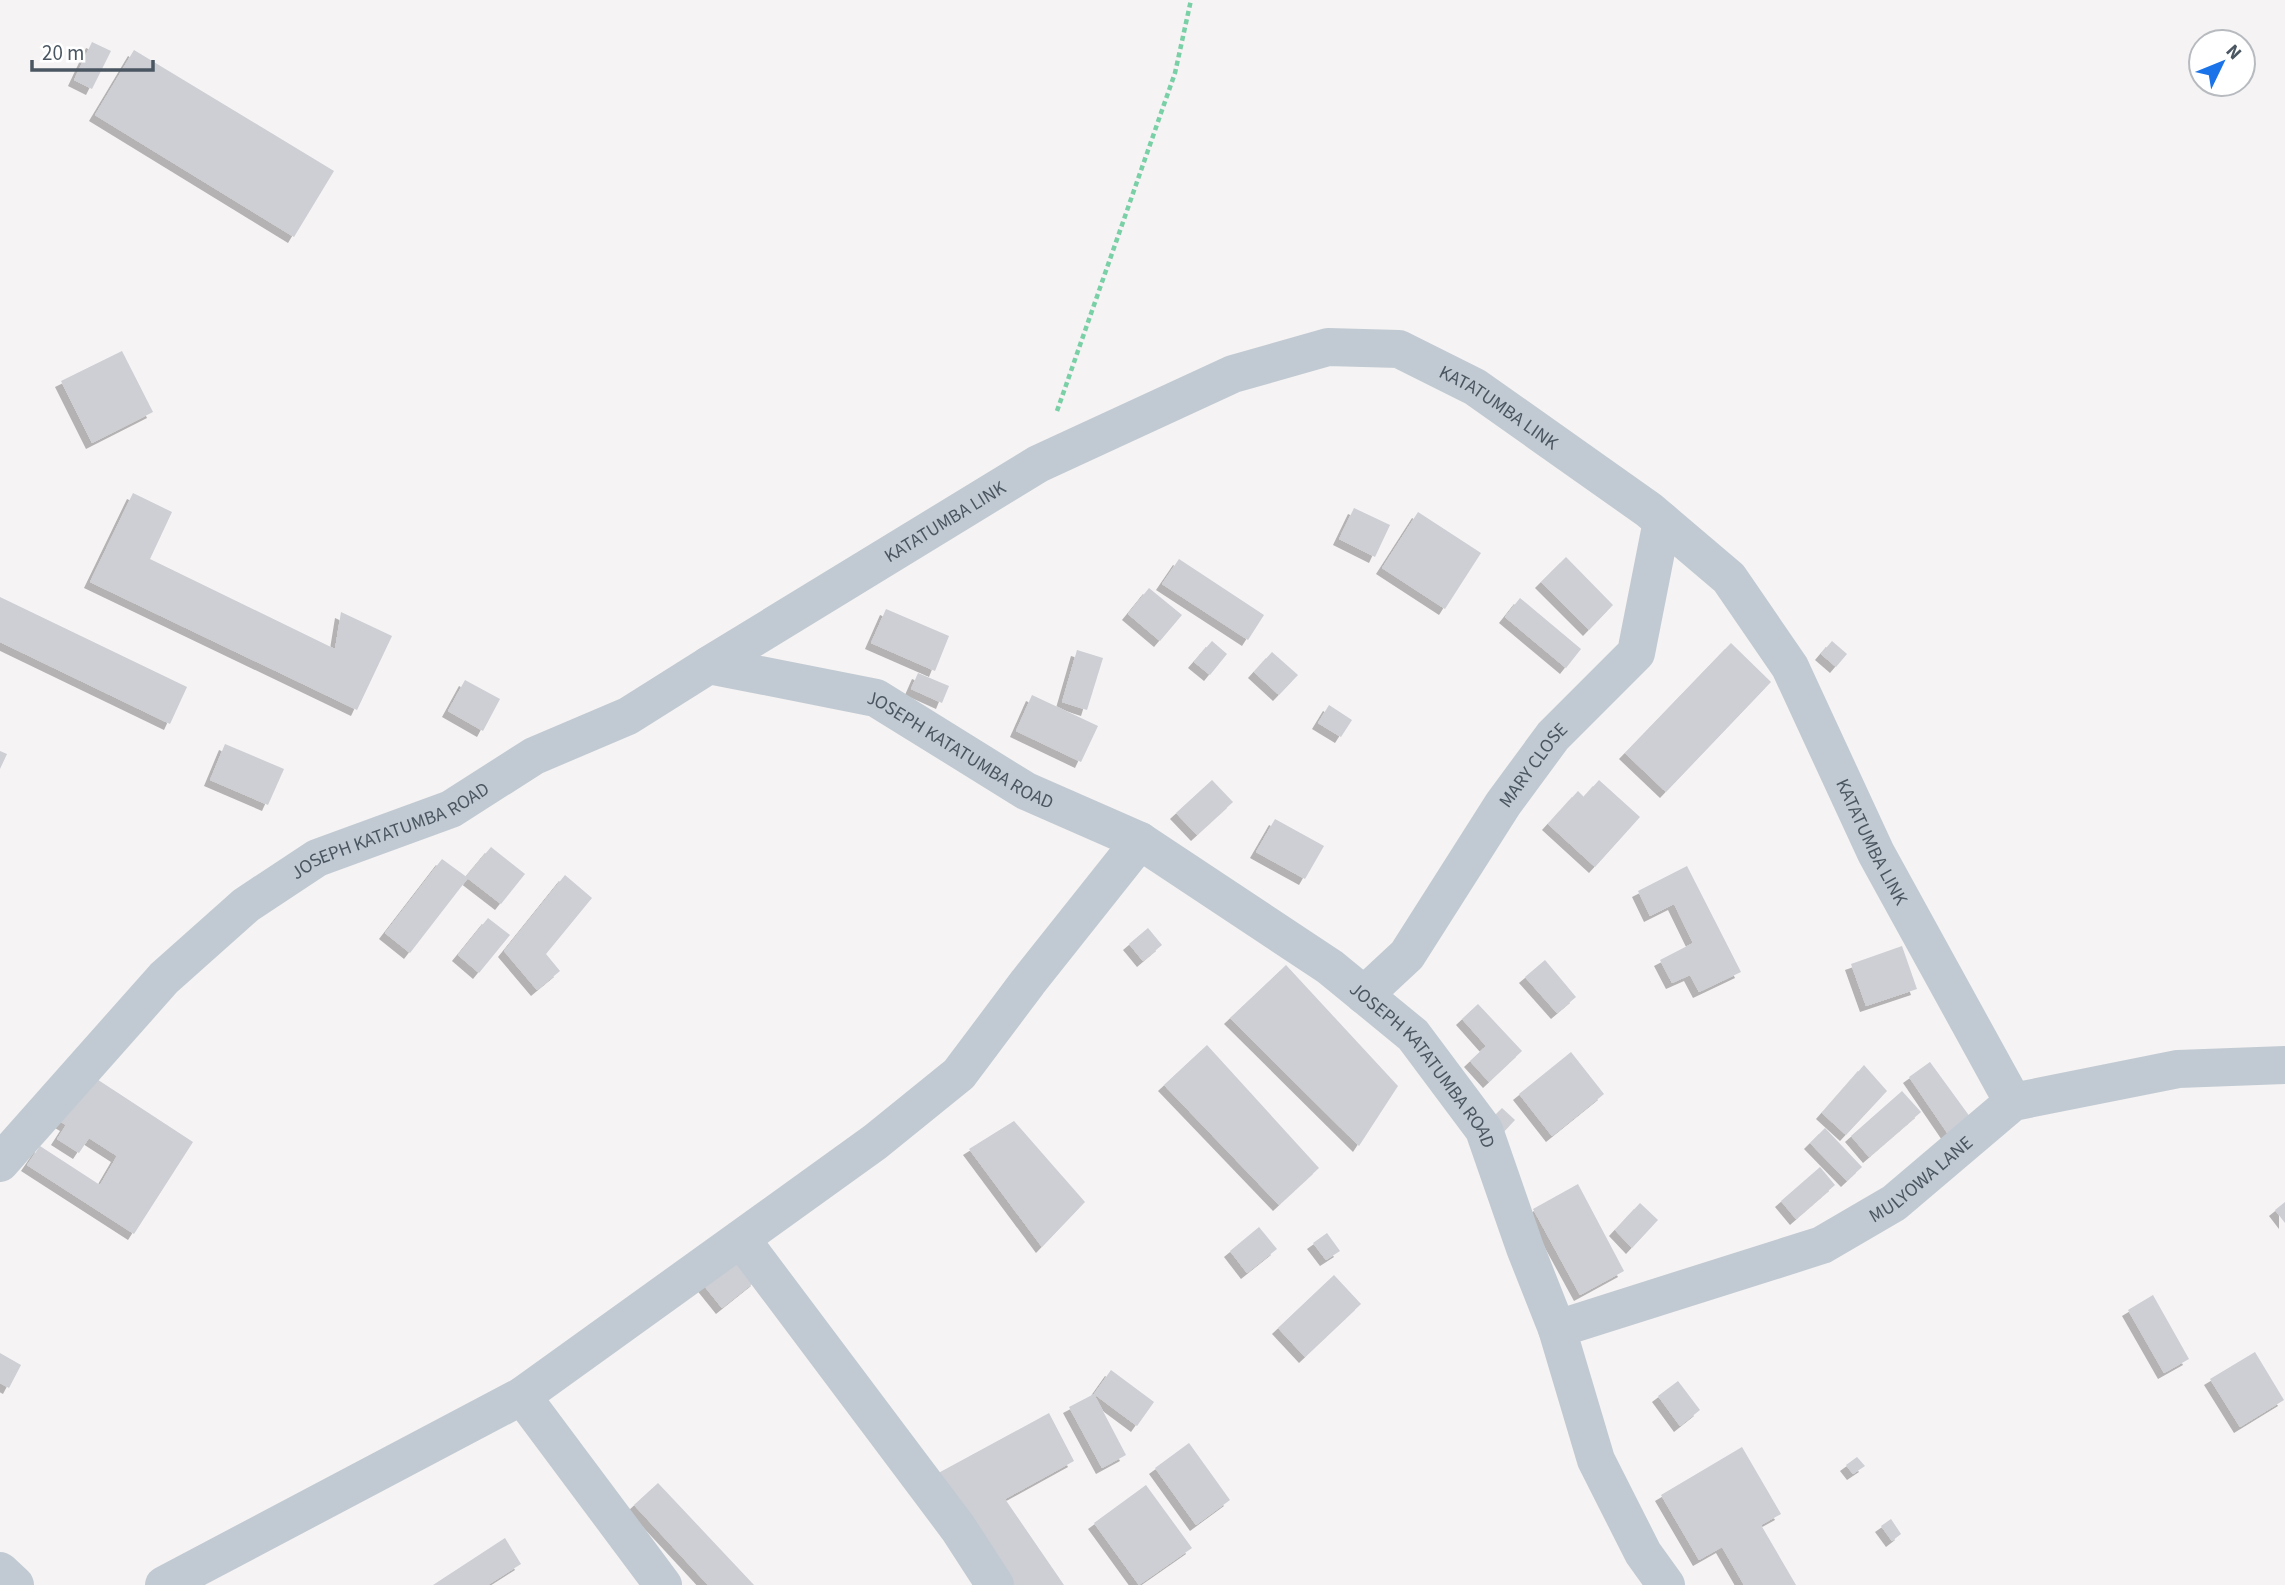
<svg xmlns="http://www.w3.org/2000/svg" width="2285" height="1585" font-family="'Source Sans 3',sans-serif">
	<style>
		.building { fill: #cdcfd5; filter: url(#shadow) }
		.lines { fill: none; stroke-linecap: round; stroke-linejoin: round }
		.path { stroke: #7ad0a6; stroke-width: 4.5; stroke-dasharray: 5 3.5; stroke-linecap: butt }
		.street { stroke: #c1cad2; stroke-width: 38 }
		.labels { text-anchor: middle; stroke-width: 6; stroke-linejoin: round; paint-order: stroke }
		.street-label { font-size: 19px; fill: #4a5661; stroke: #fff }
	</style>
	<defs>
		<filter id="shadow"><feDropShadow dx="-6" dy="6" stdDeviation="0" flood-color="#0004"/></filter>
	</defs>
	<rect width="100%" height="100%" fill="#f5f3f3"/>
	<!-- building -->
	<g class="building">
		<polygon points="92,42 111,51 92,89 74,80"/>
		<polygon points="134,50 334,171 294,237 95,115"/>
		<polygon points="122,351 153,412 92,443 61,381"/>
		<polygon points="133,493 172,512 150,559 335,649 341,612 392,636 357,710 90,582"/>
		<polygon points="1354,508 1390,525 1375,557 1339,539"/>
		<polygon points="1418,512 1481,553 1445,609 1382,568"/>
		<polygon points="1566,557 1613,605 1589,630 1541,582"/>
		<polygon points="1179,559 1264,615 1248,640 1162,584"/>
		<polygon points="1149,588 1182,615 1160,641 1128,614"/>
		<polygon points="0,597 187,687 170,724 0,642"/>
		<polygon points="1520,598 1581,649 1566,668 1505,617"/>
		<polygon points="886,609 949,636 935,671 871,643"/>
		<polygon points="1212,641 1227,654 1210,675 1194,662"/>
		<polygon points="1832,641 1847,654 1836,667 1821,654"/>
		<polygon points="1731,643 1771,682 1666,792 1625,753"/>
		<polygon points="1077,650 1103,658 1087,710 1062,702"/>
		<polygon points="1272,652 1298,675 1279,695 1254,672"/>
		<polygon points="918,673 949,686 942,703 911,689"/>
		<polygon points="465,680 500,699 483,731 448,711"/>
		<polygon points="1032,695 1098,726 1081,762 1016,731"/>
		<polygon points="1329,705 1352,720 1341,737 1318,723"/>
		<polygon points="225,744 284,769 268,805 210,780"/>
		<polygon points="0,751 7,754 0,769"/>
		<polygon points="1212,780 1233,802 1197,835 1176,813"/>
		<polygon points="1599,780 1640,817 1595,867 1548,824 1578,791 1584,797"/>
		<polygon points="1275,819 1324,846 1305,879 1256,852"/>
		<polygon points="491,847 525,874 501,904 466,877"/>
		<polygon points="442,859 468,878 410,953 385,933"/>
		<polygon points="1687,866 1741,972 1699,992 1690,975 1672,983 1660,960 1693,943 1674,904 1650,916 1638,891"/>
		<polygon points="565,875 592,898 546,954 560,971 537,990 504,951"/>
		<polygon points="488,918 510,935 479,973 458,955"/>
		<polygon points="1148,928 1162,945 1143,961 1129,944"/>
		<polygon points="1902,946 1917,989 1866,1006 1851,964"/>
		<polygon points="1545,960 1576,997 1557,1013 1525,977"/>
		<polygon points="1286,965 1398,1086 1359,1146 1230,1018"/>
		<polygon points="1478,1004 1522,1051 1489,1082 1470,1061 1486,1046 1462,1019"/>
		<polygon points="1207,1045 1319,1168 1279,1205 1164,1085"/>
		<polygon points="1571,1052 1604,1094 1552,1136 1519,1094"/>
		<polygon points="1930,1062 1973,1121 1950,1137 1909,1077"/>
		<polygon points="1864,1065 1887,1091 1846,1135 1822,1113"/>
		<polygon points="86,1072 193,1142 134,1234 27,1165 40,1146 100,1185 117,1156 89,1138 79,1153 57,1139 66,1125 56,1119"/>
		<polygon points="1902,1091 1921,1112 1869,1157 1851,1136"/>
		<polygon points="1502,1108 1515,1120 1499,1137 1485,1125"/>
		<polygon points="1014,1121 1085,1202 1042,1247 969,1149"/>
		<polygon points="1825,1128 1862,1167 1847,1181 1810,1143"/>
		<polygon points="1820,1167 1835,1185 1796,1219 1781,1201"/>
		<polygon points="1578,1184 1624,1271 1580,1295 1533,1209"/>
		<polygon points="2285,1202 2285,1223 2275,1210"/>
		<polygon points="1640,1203 1658,1220 1632,1248 1615,1230"/>
		<polygon points="1259,1227 1277,1249 1247,1273 1230,1251"/>
		<polygon points="1327,1233 1340,1251 1326,1260 1313,1243"/>
		<polygon points="731,1249 757,1280 722,1308 697,1277"/>
		<polygon points="1334,1275 1361,1304 1305,1357 1278,1328"/>
		<polygon points="2153,1295 2189,1359 2164,1373 2128,1310"/>
		<polygon points="2255,1352 2284,1400 2240,1427 2210,1379"/>
		<polygon points="0,1353 21,1365 9,1388 0,1383"/>
		<polygon points="1111,1370 1154,1402 1137,1426 1094,1394 1126,1455 1102,1468 1069,1407 1094,1394"/>
		<polygon points="1678,1381 1700,1410 1680,1426 1658,1396"/>
		<polygon points="1049,1413 1074,1461 1005,1499 1064,1585 1000,1585 931,1477"/>
		<polygon points="1189,1443 1230,1500 1196,1525 1155,1468"/>
		<polygon points="1742,1447 1781,1514 1761,1525 1796,1585 1744,1585 1722,1547 1699,1560 1661,1495"/>
		<polygon points="1857,1457 1865,1466 1853,1474 1846,1465"/>
		<polygon points="658,1483 754,1585 708,1585 634,1505"/>
		<polygon points="1146,1485 1192,1548 1139,1585 1094,1523"/>
		<polygon points="1891,1519 1901,1534 1892,1541 1881,1526"/>
		<polygon points="505,1538 521,1564 488,1585 433,1585"/>
	</g>
	<g class="lines">
		<!-- path -->
		<polyline class="path" points="1057,411 1175,73 1191,0"/>
		<!-- street -->
		<g class="street">
			<path id="s1" d="M709 665 1038 464 1233 374 1328 347 1399 349 1475 387 1649 510 1729 578 1790 667 1876 853 2013 1102"/>
			<path id="s2" d="M1364 995 1407 955 1503 804 1553 736 1636 653 1662 521"/>
			<path id="s3" d="M0 1163 164 978 246 905 317 858 451 809 534 756 628 716 709 665 876 698 1026 791 1140 841 1330 967 1413 1035 1484 1130 1525 1248 1557 1329 1596 1460 1643 1553 1666 1585"/>
			<polyline points="741,1239 958,1528 995,1585"/>
			<path id="s4" d="M1557 1329 1822 1245 1894 1203 2013 1102 2178 1069 2285 1065"/>
			<polyline points="522,1396 663,1585"/>
			<polyline points="0,1571 15,1585"/>
			<polyline points="164,1585 522,1396 875,1142 959,1074 1028,982 1140,841"/>
		</g>
	</g>
	<g class="labels">
		<!-- street labels -->
		<g class="street-label">
			<text dy="7" stroke="none"><textPath href="#s1" startOffset="886">KATATUMBA LINK</textPath></text>
			<text dy="7" stroke="none"><textPath href="#s1" startOffset="276">KATATUMBA LINK</textPath></text>
			<text dy="7" stroke="none"><textPath href="#s3" startOffset="1150">JOSEPH KATATUMBA ROAD</textPath></text>
			<text dy="7" stroke="none"><textPath href="#s2" startOffset="287">MARY CLOSE</textPath></text>
			<text dy="7" stroke="none"><textPath href="#s3" startOffset="520">JOSEPH KATATUMBA ROAD</textPath></text>
			<text dy="7" stroke="none"><textPath href="#s1" startOffset="1474">KATATUMBA LINK</textPath></text>
			<text dy="7" stroke="none"><textPath href="#s3" startOffset="1717">JOSEPH KATATUMBA ROAD</textPath></text>
			<text dy="7" stroke="none"><textPath href="#s4" startOffset="397">MULYOWA LANE</textPath></text>
		</g>
	</g>
	<!-- north arrow -->
	<g transform="translate(2222 63) rotate(47)"><circle r="33" fill="#ffffff" stroke="#b7bbc0" stroke-width="2"/>
	<path d="M0-5L12 26L0 18L-12 26Z" fill="#1a73e8"/>
	<text y="-10" font-size="19" font-weight="bold" text-anchor="middle" fill="#4a5661">N</text>
	</g>
	<!-- scale -->
	<path d="M32 60v10h121v-10" fill="none" stroke="#4a5661" stroke-width="3.5"/>
	<text x="42" y="60" font-size="21" fill="#4a5661" stroke="#ffffff" stroke-width="5" paint-order="stroke">20 m</text>
</svg>
